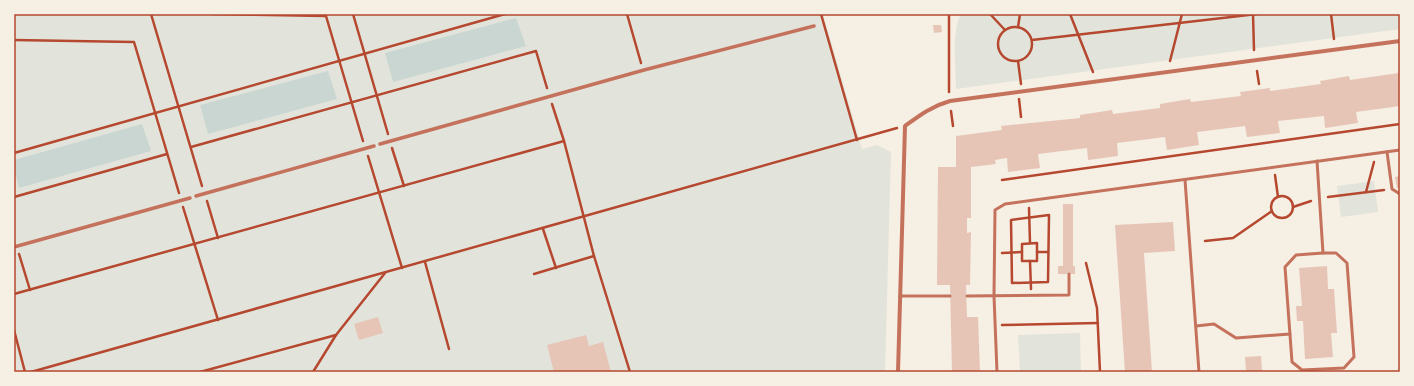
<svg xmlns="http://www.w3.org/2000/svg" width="1414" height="386" font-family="Manrope,sans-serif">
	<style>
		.green { fill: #e2e4dc }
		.water { fill: #c9d6d2 }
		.building { fill: #e6c5b7 }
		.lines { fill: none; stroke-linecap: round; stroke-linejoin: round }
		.path { stroke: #b5482f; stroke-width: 2.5 }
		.service { stroke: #c5725c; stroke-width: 3 }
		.pedestrian { stroke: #c5725c; stroke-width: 3.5 }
		.minor { stroke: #c5725c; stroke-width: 4 }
		.neatline { fill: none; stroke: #b5482f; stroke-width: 1.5 }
	</style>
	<rect width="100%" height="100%" fill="#f6efe4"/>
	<!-- green -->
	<g class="green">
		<polygon points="14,14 823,14 862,149 877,145 891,152 885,372 14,372"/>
		<path d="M961 14H1400V29L956 89C956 67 951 33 961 14Z"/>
		<polygon points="1374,181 1378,212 1341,217 1337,186"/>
		<polygon points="1080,333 1081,372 1020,372 1018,335"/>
	</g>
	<!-- water -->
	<g class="water">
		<polygon points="516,18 526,46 393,82 385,53"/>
		<polygon points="328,71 337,99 208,134 200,105"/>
		<polygon points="142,124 151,151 19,188 14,168 14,160"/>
	</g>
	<!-- building -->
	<g class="building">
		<polygon points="933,25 941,25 942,32 934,33"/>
		<polygon points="1398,69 1400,69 1400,106 1356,112 1358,123 1325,128 1324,116 1278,121 1280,133 1247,137 1245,126 1197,132 1199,145 1167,150 1165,137 1117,143 1118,156 1088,160 1087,148 1038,154 1040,168 1008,172 1007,158 995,160 996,164 971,167 971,218 967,218 967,233 971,232 970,285 966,285 967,317 978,317 980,372 952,372 950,285 937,285 938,167 956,167 956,136 1002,130 1001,126 1080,118 1080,115 1112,110 1113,114 1160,108 1160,104 1190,99 1191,102 1241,96 1240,92 1270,88 1270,91 1321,84 1320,81 1349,76 1350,80 1399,73"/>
		<polygon points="1400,176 1400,188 1397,188 1395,177"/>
		<polygon points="1063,204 1073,204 1073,266 1075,266 1075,274 1058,274 1058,266 1063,266"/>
		<polygon points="1173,222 1175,251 1144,253 1152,372 1125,372 1115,225"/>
		<polygon points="1327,266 1328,289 1334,289 1337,333 1331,333 1333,357 1305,359 1303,321 1297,321 1296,306 1302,306 1299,268"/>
		<polygon points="378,317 383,333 359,340 354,324"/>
		<polygon points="586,335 589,346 603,342 611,372 554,372 547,345"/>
		<polygon points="1261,356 1262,371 1246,371 1245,357"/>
	</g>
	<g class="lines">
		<!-- path -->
		<g class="path">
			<polyline points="151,14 202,186"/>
			<polyline points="212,14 326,16 363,141"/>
			<polyline points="353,14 388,134"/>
			<polyline points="627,14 641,63"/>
			<polyline points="821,14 857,140"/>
			<polyline points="949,14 949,92"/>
			<polyline points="990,14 1005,30"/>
			<polyline points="1070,14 1093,72"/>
			<polyline points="1253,14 1254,50"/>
			<polyline points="1331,14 1334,39"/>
			<polyline points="1018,27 1020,14"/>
			<circle cx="1015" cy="44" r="17"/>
			<polyline points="14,40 134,42 179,193"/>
			<polyline points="1032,40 1257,14"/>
			<polyline points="1018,61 1021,84"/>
			<polyline points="1170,61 1182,14"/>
			<polyline points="1257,71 1259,84"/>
			<polyline points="1019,99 1021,117"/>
			<polyline points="951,111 953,126"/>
			<polyline points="564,141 594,256 630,372"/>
			<polyline points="191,147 536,51 547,88"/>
			<polyline points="392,148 404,186"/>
			<polyline points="14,153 505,14"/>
			<polyline points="368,156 402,268"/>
			<polyline points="1275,175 1278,197"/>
			<polyline points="1002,180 1400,124"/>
			<polyline points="1366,192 1374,162"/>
			<circle cx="1282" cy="207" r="11"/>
			<polyline points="14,197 167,154"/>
			<polyline points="1328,197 1384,190"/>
			<polyline points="207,201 218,238"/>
			<polyline points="183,207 218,320"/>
			<polyline points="1293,207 1311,201"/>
			<polyline points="1029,208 1030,243"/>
			<polygon points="1049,215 1048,282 1012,283 1011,220"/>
			<polyline points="543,229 556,268"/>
			<polyline points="1205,241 1233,238 1272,211"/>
			<polygon points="1037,243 1037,261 1022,261 1022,244"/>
			<polyline points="1037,252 1048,252"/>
			<polyline points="1002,253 1022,252"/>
			<polyline points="19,254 30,290"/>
			<polyline points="1030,261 1031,289"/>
			<polyline points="425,262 449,349"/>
			<polyline points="1086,263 1097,308 1100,372"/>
			<polyline points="534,274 594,256"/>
			<polyline points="14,294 564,141 552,104"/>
			<polyline points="1002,325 1098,323"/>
			<polyline points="14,330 25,372"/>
			<polyline points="31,372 897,128"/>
			<polyline points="200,372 336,335"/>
			<polyline points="313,372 336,335 385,273"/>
		</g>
		<!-- service -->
		<g class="service">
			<polyline points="1387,152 1392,189 1400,194"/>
			<polyline points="1317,161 1323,253"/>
			<polyline points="1185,180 1199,372"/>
			<polygon points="1323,253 1336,253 1347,263 1354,357 1344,368 1302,370 1292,362 1285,267 1296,255"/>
			<polyline points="900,296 950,296"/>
			<polyline points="967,296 1069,295 1069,274"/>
			<polyline points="1196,326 1214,324 1236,338 1290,334"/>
			<polyline points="997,372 994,296 995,210 1005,204 1400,150"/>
		</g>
		<!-- pedestrian -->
		<g class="pedestrian">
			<polyline points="380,144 644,70 814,26"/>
			<polyline points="196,196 374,146"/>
			<polyline points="14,247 190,198"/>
		</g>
		<!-- minor -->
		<path class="minor" d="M898 372 905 126C920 115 932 106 950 101L1400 41"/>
	</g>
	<!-- border -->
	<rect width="1414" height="386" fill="none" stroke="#f6efe4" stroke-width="30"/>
	<rect x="15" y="15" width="1384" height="356" class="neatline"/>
</svg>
